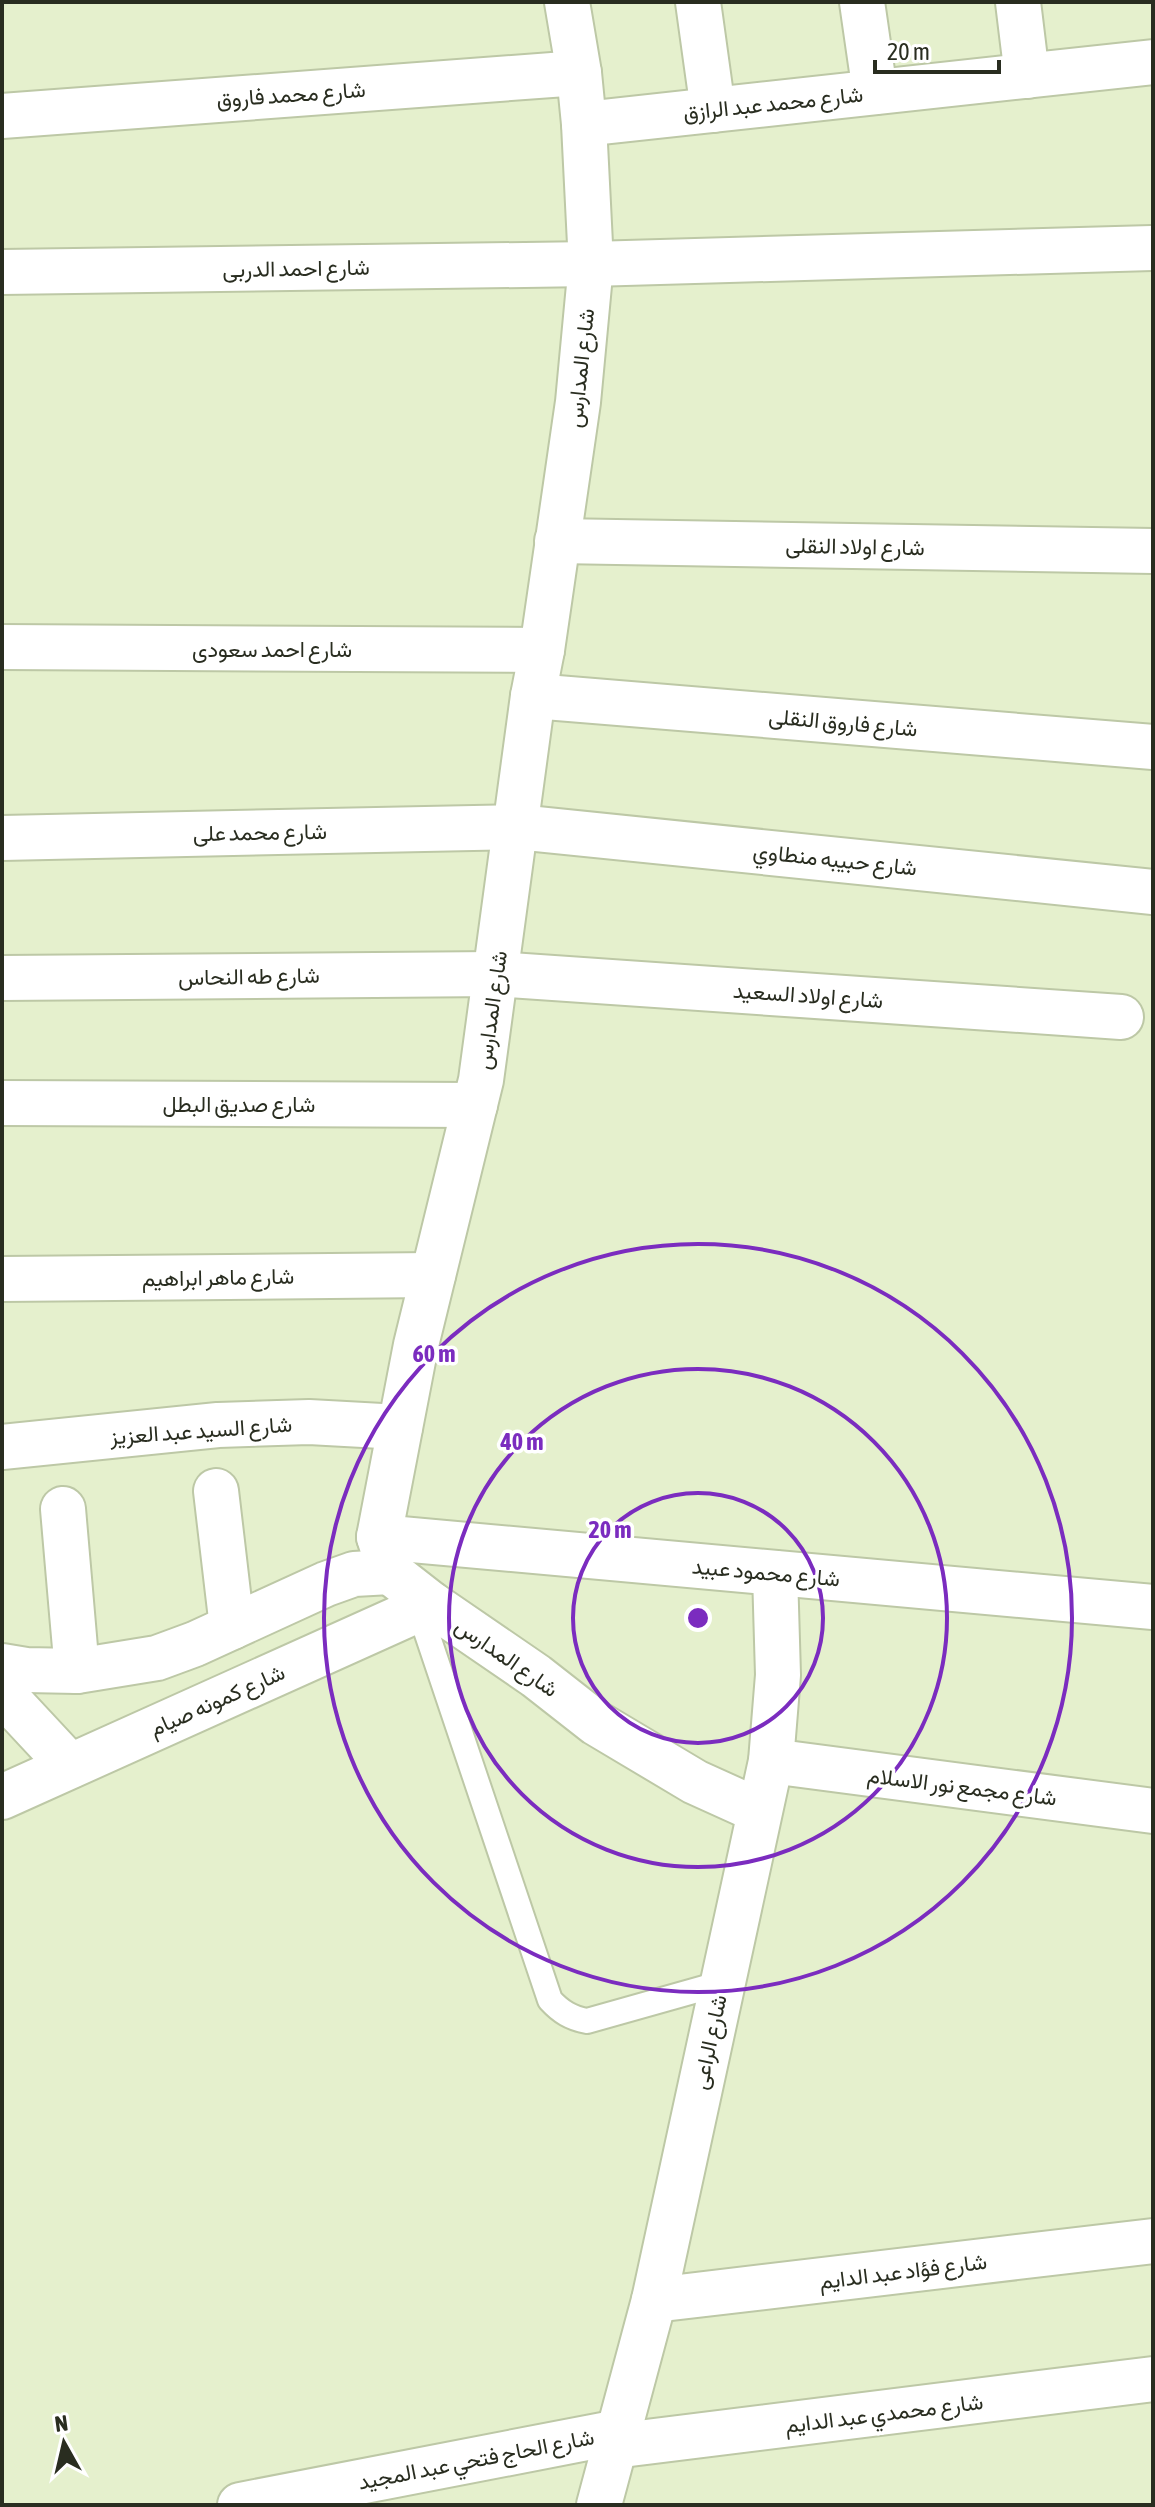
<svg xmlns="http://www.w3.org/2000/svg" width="1155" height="2507" font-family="'Asap Condensed',Vazirmatn,sans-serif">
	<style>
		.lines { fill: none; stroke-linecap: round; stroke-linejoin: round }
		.lane-casing { stroke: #bdc8a6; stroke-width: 28 }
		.street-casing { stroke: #bdc8a6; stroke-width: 48 }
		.lane { stroke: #fff; stroke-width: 24 }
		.street { stroke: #fff; stroke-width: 44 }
		.ring { fill: none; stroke: #7b2cbf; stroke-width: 4 }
		.labels { text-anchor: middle; stroke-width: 7; stroke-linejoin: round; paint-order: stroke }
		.street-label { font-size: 22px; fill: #292d20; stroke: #fff }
		.centre { fill: #7b2cbf; stroke: #fff; stroke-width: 4 }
		.ring-label { font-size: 24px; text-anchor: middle; font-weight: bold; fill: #7b2cbf; stroke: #fff; stroke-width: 7; stroke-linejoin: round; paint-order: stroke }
	</style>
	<rect width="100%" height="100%" fill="#e5f0cd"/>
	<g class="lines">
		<defs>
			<path id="lane" d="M419 1610 550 2000C561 2012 571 2018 587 2021L722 1983"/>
			<g id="street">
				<polyline points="567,2 579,73 584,124 591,264 578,402 542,650 533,696 481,1080 416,1345 379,1537 390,1572 431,1604 536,1676 596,1723 695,1782 759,1811"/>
				<polyline points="698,2 713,110"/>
				<polyline points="862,2 875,92"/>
				<polyline points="1018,2 1027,76"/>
				<polyline points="2,116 579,73"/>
				<polyline points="584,124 1153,62"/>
				<polyline points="2,272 591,264 1152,248"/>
				<polyline points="557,541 1153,551"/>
				<polyline points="2,647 542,650"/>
				<polyline points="533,696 1153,747"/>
				<polyline points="2,838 517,827 1153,892"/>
				<polyline points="2,978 495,974 1121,1017"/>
				<polyline points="2,1103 475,1105"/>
				<polyline points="2,1279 433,1275"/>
				<polyline points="2,1447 218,1425 309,1422 400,1427"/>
				<polyline points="216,1491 232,1627"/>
				<polyline points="63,1509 77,1671"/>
				<polyline points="379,1537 1153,1607"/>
				<polyline points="2,1666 26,1670 77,1671 157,1658 195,1644 326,1584 354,1574 390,1572"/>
				<polyline points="2,1693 70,1766"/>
				<polyline points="771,1761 1153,1811"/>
				<polyline points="2,1797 431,1604"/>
				<polyline points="654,2300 1153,2241"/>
				<polyline points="614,2446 1153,2379"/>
				<polyline points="240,2505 618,2432"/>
				<polyline points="599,2505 654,2300 771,1761 778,1675 775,1573"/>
			</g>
		</defs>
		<!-- lane casing -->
		<use href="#lane" class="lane-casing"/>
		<!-- street casing -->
		<use href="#street" class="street-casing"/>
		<!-- lane -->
		<use href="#lane" class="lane"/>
		<!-- street -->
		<use href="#street" class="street"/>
	</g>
	<!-- distance rings -->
	<g class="ring">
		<circle cx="698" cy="1618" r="125"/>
		<circle cx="698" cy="1618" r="249"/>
		<circle cx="698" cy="1618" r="374"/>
	</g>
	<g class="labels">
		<!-- street labels -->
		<g class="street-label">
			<text transform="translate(291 94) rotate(-4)" y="8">شارع محمد فاروق</text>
			<text transform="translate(773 103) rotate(-6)" y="8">شارع محمد عبد الرازق</text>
			<text transform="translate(296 268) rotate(-1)" y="8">شارع احمد الدربى</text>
			<text transform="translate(580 368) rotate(-84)" y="8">شارع المدارس</text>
			<text transform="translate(855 546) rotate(1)" y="8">شارع اولاد النقلى</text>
			<text x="272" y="657">شارع احمد سعودى</text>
			<text transform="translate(843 722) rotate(5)" y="8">شارع فاروق النقلى</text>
			<text transform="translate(260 832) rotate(-1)" y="8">شارع محمد على</text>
			<text transform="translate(835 859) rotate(6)" y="8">شارع حبيبه منطاوي</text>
			<text transform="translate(249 976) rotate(-1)" y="8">شارع طه النحاس</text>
			<text transform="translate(808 995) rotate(4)" y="8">شارع اولاد السعيد</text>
			<text transform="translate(491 1010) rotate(-82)" y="8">شارع المدارس</text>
			<text x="239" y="1112">شارع صديق البطل</text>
			<text transform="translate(218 1277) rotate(-1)" y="8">شارع ماهر ابراهيم</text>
			<text transform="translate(201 1430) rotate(-4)" y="8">شارع السيد عبد العزيز</text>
			<text transform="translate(766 1572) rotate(5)" y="8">شارع محمود عبيد</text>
			<text transform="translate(507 1657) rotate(35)" y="8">شارع المدارس</text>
			<text transform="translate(217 1700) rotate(-24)" y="8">شارع كمونه صيام</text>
			<text transform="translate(962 1786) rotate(7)" y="8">شارع مجمع نور الاسلام</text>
			<text transform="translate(709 2042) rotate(-78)" y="8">شارع الراعى</text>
			<text transform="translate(903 2271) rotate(-7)" y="8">شارع فؤاد عبد الدايم</text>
			<text transform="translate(884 2413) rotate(-7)" y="8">شارع محمدي عبد الدايم</text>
			<text transform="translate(476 2459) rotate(-11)" y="8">شارع الحاج فتحي عبد المجيد</text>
		</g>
	</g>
	<circle cx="698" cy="1618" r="12" class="centre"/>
	<g class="ring-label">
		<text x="434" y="1362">60 m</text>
		<text x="522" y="1450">40 m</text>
		<text x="610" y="1538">20 m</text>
	</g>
	<!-- border -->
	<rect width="1155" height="2507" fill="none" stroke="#292d20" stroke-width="8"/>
	<!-- north arrow -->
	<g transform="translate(64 2443) rotate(352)" stroke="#ffffff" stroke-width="6" paint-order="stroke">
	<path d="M0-6L14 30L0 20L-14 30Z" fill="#292d20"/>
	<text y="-12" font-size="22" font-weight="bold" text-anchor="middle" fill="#292d20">N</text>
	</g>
	<!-- scale -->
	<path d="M875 60v12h124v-12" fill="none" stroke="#292d20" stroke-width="4"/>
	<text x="887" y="60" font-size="24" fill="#292d20" stroke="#ffffff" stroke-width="6" paint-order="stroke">20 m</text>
</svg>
